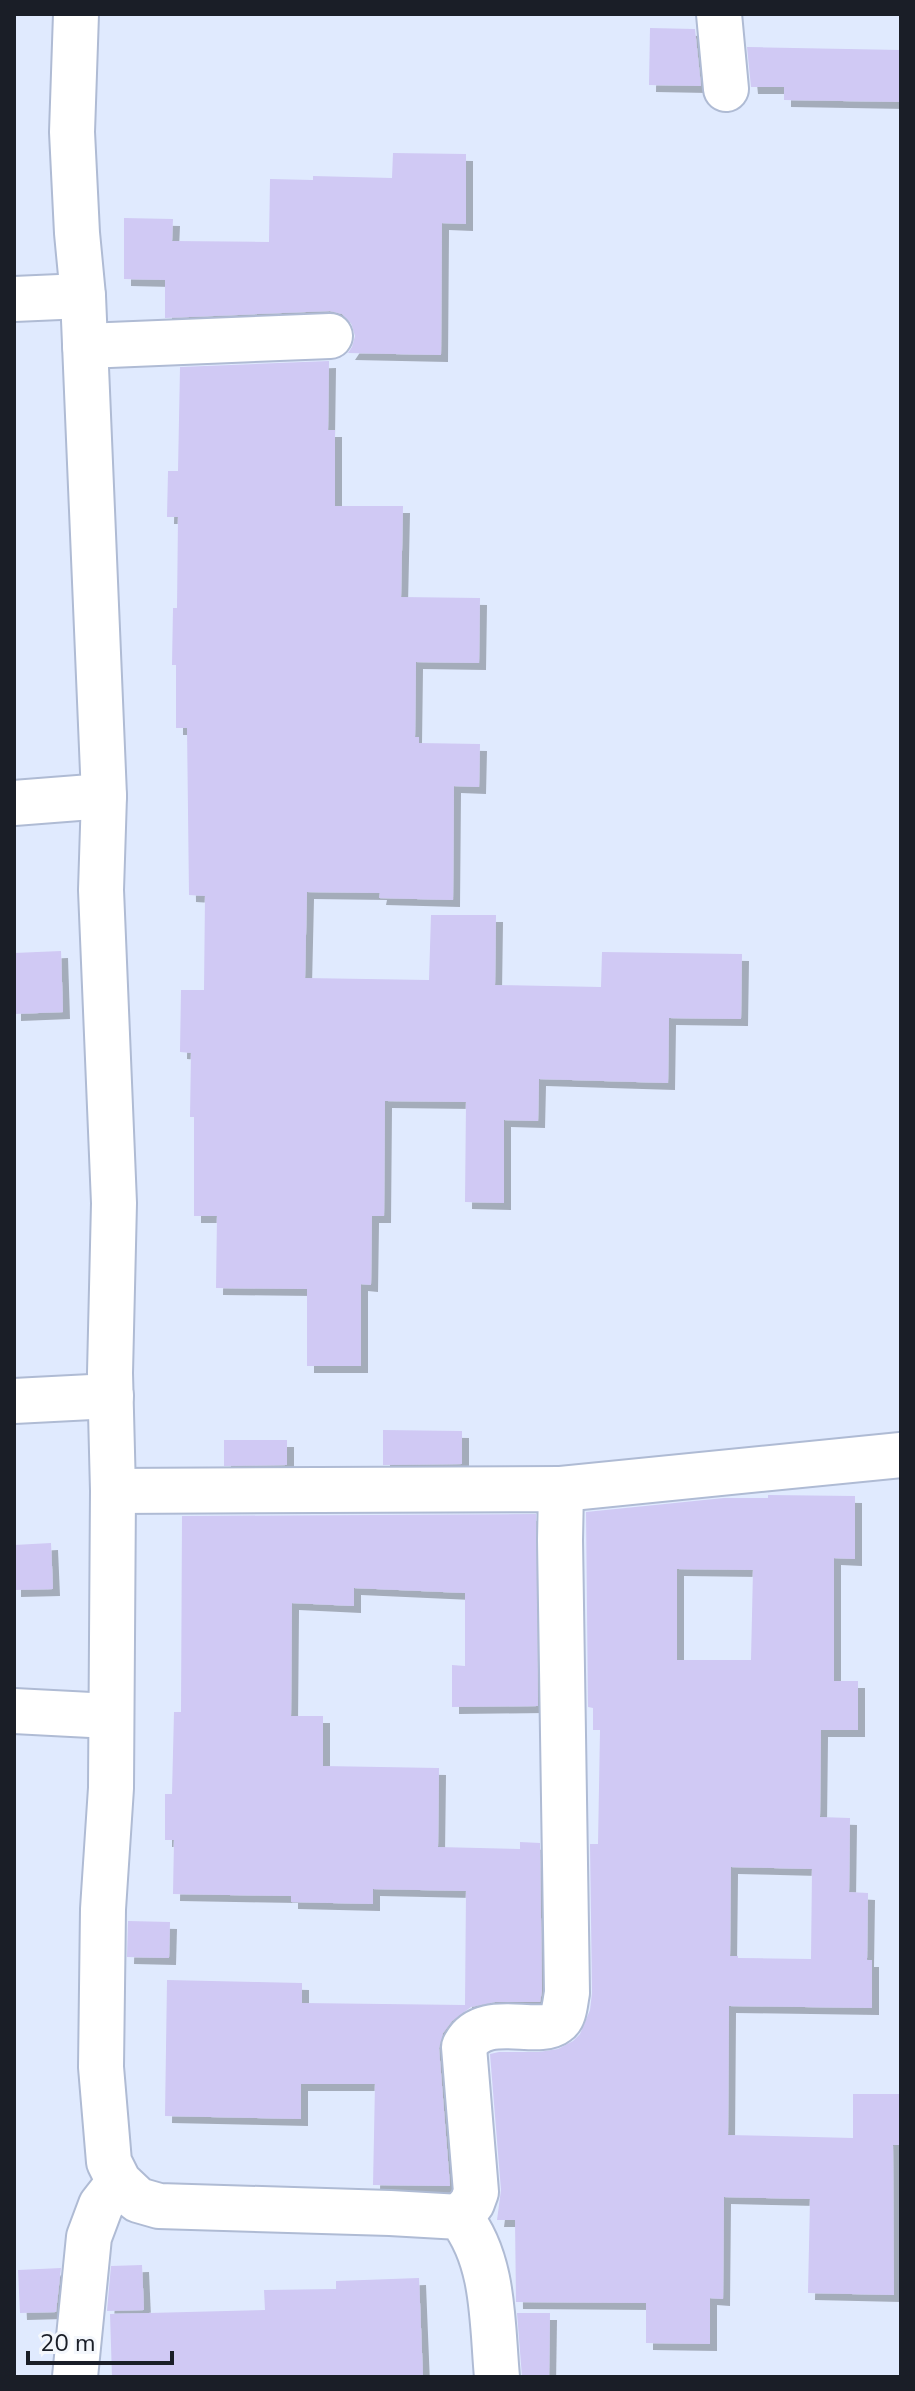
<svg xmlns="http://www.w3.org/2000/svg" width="915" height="2391" font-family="'Nunito Sans',sans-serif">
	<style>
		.building { fill: #d0c9f4; fill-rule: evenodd; filter: url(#shadow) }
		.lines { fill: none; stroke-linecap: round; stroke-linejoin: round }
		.minor-casing { stroke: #afbbd4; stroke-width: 48 }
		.minor { stroke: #fff; stroke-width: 44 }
	</style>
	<defs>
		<filter id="shadow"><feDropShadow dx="7" dy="7" stdDeviation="0" flood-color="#0004"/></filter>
	</defs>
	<rect width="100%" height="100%" fill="#e0eafe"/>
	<!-- building -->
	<g class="building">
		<polygon points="650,28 695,29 701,86 649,85"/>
		<polygon points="747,47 901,50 901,102 784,100 784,87 751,87"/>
		<polygon points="393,153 466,154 466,224 442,223 441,355 348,353 352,347 355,336 351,323 342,314 330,311 165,318 165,280 124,279 124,218 173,219 172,241 269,242 270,179 313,180 313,176 392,178"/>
		<polygon points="329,361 328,430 335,430 335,506 403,506 401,597 480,598 479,663 416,662 415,737 419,737 419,743 480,744 479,787 454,786 453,900 379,898 380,893 307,892 305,978 429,980 431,915 496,915 495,985 601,987 602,952 742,954 741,1019 669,1018 668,1083 539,1079 538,1121 504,1120 504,1203 465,1202 466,1102 385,1101 384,1216 372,1216 371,1285 361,1284 361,1366 307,1366 307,1289 216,1288 217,1216 194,1216 194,1117 190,1117 191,1053 180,1052 181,990 204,990 205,896 189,895 187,728 176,728 176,665 172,665 173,608 177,608 178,517 167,517 168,471 178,471 180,367"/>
		<polygon points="61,951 63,1012 14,1014 14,953"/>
		<polygon points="383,1430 462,1431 462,1464 383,1465"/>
		<polygon points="224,1440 287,1440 287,1465 224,1466"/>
		<path d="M768 1495 855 1496V1559L834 1558V1681H858V1730H821L820 1817 850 1818 849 1892 868 1893 867 1960H872V2008L729 2006 728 2135 853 2138V2094H901V2145H893L894 2295 808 2293 810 2199 724 2197 723 2299 710 2298V2344L646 2343V2303L516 2302 515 2220H497L501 2190 490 2054 499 2052H539L558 2049 573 2041 580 2034 590 2010 592 1993 590 1844H598L600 1730H593V1708L588 1707 586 1512 724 1498H768ZM677 1569 753 1570 751 1660H677ZM731 1867 812 1869 811 1959 738 1958V1956H730Z"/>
		<polygon points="536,1514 538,1706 452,1707 452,1665 465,1666 465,1593 354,1588 354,1606 292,1603 291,1716 323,1716 323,1766 439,1768 438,1847 520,1849 520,1842 540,1843 542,1991 540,2002 495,2002 471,2007 452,2021 443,2033 439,2048 450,2186 373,2185 375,2084 301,2084 301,2119 165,2116 167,1980 302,1983 302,2003 465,2005 466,1891 373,1889 373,1904 291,1902 291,1896 173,1894 174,1840 165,1840 165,1794 172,1794 174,1712 181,1712 182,1516"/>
		<polygon points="51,1543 53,1589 14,1590 14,1545"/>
		<polygon points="128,1921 170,1922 169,1958 127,1957"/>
		<polygon points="142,2265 144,2310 107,2311 111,2266"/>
		<polygon points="61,2268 56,2312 20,2313 18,2270"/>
		<polygon points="419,2278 423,2377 112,2377 110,2314 265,2310 264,2290 336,2289 336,2281"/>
		<polygon points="517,2313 550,2313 549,2377 522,2377"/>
	</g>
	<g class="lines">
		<defs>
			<g id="minor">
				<path d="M76 14 72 132 77 233 83 296 104 796 101 890 114 1203 110 1373 113 1491 111 1788 103 1909 101 2067 109 2162 119 2182 138 2200 159 2206 390 2213 460 2217C495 2261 492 2324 497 2377"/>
				<polyline points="719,14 726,89"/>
				<polyline points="14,299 83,296"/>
				<polyline points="85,346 330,336"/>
				<polyline points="14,803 104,796"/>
				<polyline points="14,1401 111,1396"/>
				<polyline points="561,1489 901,1455"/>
				<path d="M113 1491 561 1489 560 1540 567 1993C565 2002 565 2017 557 2022 537 2038 482 2009 464 2047L476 2192 472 2203 460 2217"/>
				<polyline points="14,1711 110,1716"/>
				<polyline points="75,2377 89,2237 101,2205 119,2182"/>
			</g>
		</defs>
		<!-- minor casing -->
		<use href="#minor" class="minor-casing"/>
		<!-- minor -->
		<use href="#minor" class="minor"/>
	</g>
	<!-- border -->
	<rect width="915" height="2391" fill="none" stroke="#1a1e27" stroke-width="32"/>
	<!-- scale -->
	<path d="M28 2351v12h144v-12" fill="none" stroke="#1a1e27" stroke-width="4"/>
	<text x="40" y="2351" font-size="24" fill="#1a1e27" stroke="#f4f7fc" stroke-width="6" paint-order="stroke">20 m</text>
</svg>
